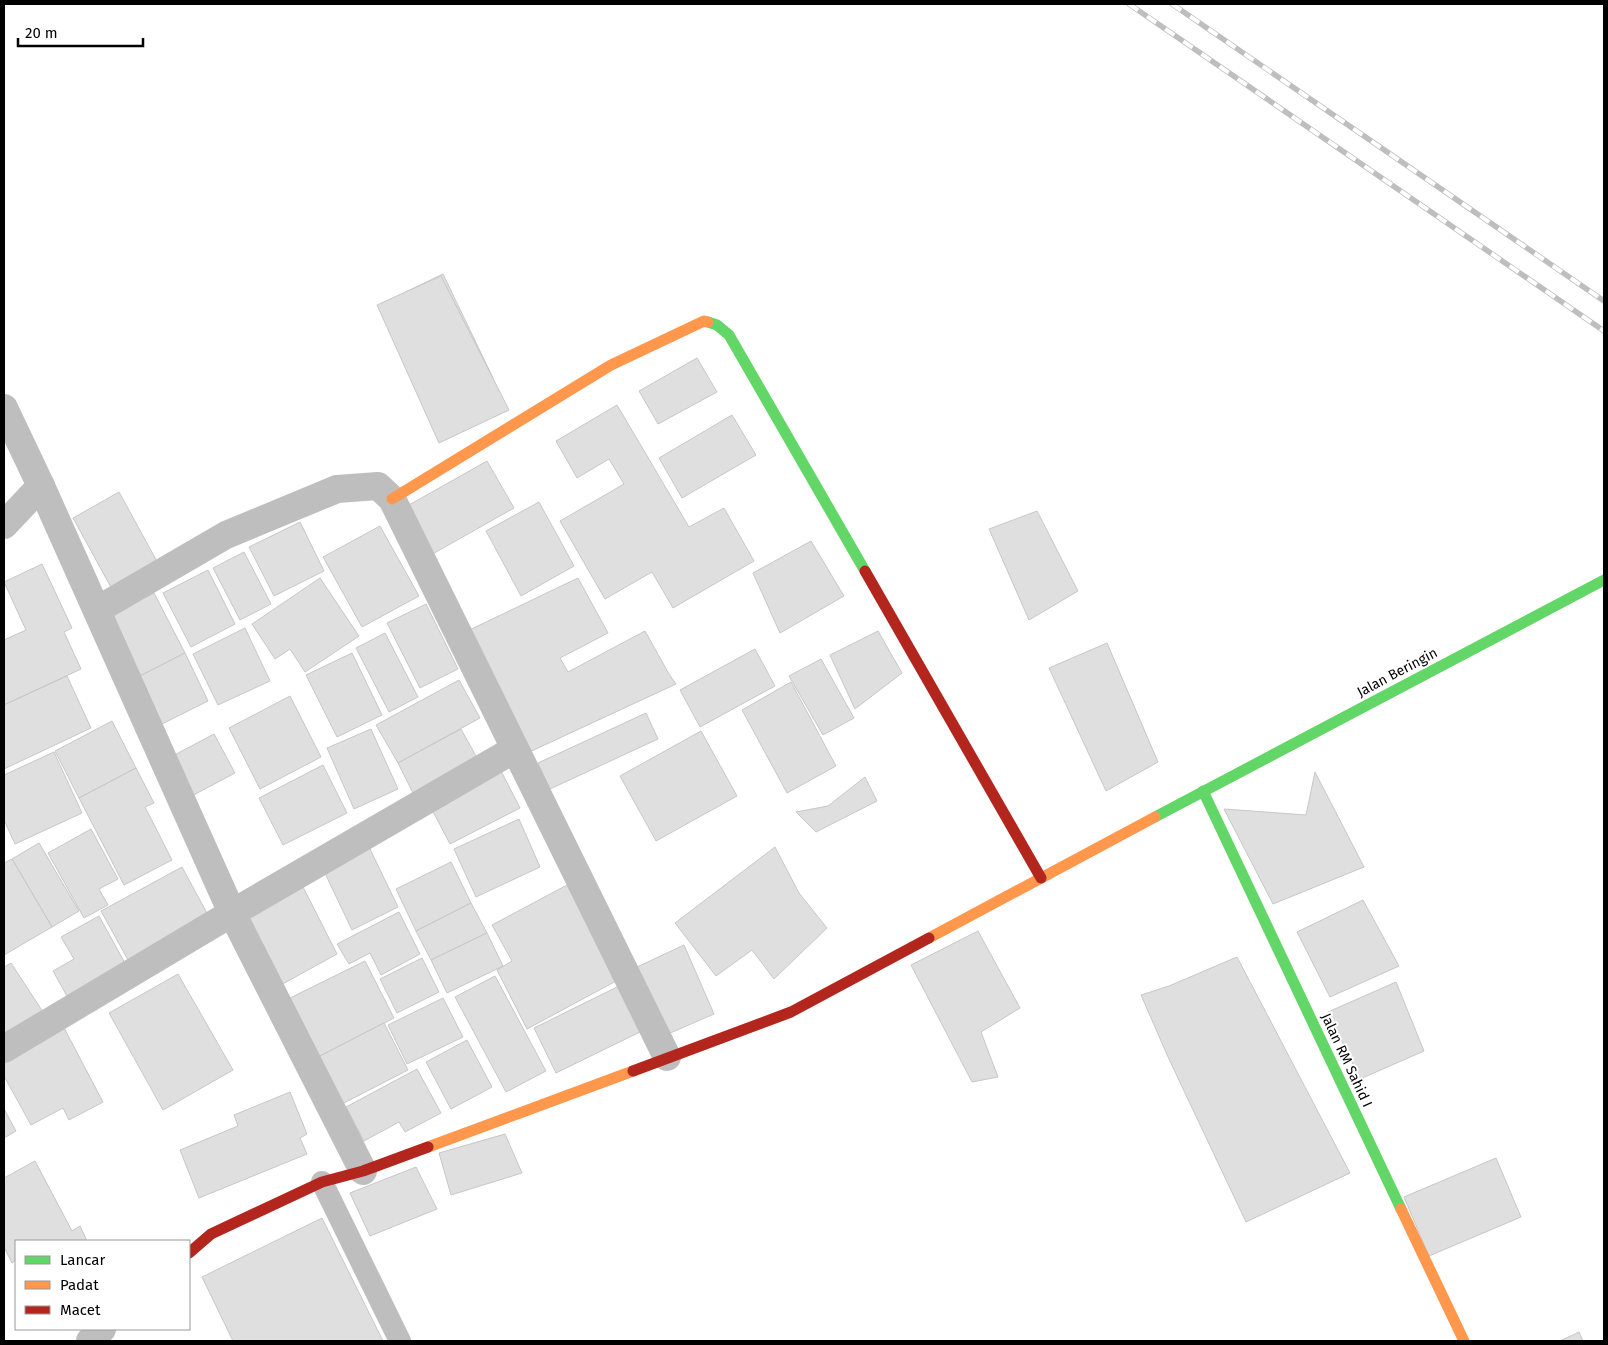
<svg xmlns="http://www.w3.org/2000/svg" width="1608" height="1345" font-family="'Fira Sans',sans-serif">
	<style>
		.building { fill: #dfdfdf; stroke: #c7c7c7 }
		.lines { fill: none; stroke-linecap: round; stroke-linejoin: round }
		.lane { stroke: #bebebe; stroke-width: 22 }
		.street { stroke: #bebebe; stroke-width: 28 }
		.fast { stroke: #63d668; stroke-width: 11 }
		.slow { stroke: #ff974d; stroke-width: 11 }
		.jam { stroke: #b3261e; stroke-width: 11 }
		.rail-casing { stroke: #bebebe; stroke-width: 5.5 }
		.rail { stroke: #fff; stroke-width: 4; stroke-dasharray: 11; stroke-linecap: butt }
		.labels { text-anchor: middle; stroke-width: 4; stroke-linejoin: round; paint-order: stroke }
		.street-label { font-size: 14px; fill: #000; stroke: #fff }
	</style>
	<rect width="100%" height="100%" fill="#fff"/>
	<!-- building -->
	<g class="building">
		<polygon points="443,274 493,378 433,407 383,303"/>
		<polygon points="441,276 509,410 439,443 377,305"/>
		<polygon points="697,358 717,392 658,424 639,391"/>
		<polygon points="617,405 689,527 724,508 754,561 673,608 652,572 605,599 560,521 624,484 609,459 577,478 556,441"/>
		<polygon points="732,415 756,455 682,498 659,458"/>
		<polygon points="487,461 514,508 429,556 402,509"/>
		<polygon points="119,492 159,565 113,591 73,518"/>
		<polygon points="539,502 574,566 521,596 486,531"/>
		<polygon points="1037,511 1078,591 1029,620 989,529"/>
		<polygon points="300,522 324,571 274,596 249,547"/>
		<polygon points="380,526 419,596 362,627 323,557"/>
		<polygon points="811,541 844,596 780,633 753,573"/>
		<polygon points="244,552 271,604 240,620 213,568"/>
		<polygon points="42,564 72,628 64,632 81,669 4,705 4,640 26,630 4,582"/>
		<polygon points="208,570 235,624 191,647 163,593"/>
		<polygon points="320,578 359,636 305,672 290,649 275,659 252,624"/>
		<polygon points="578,578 608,633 560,658 568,672 645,631 669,674 676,684 523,755 461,634"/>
		<polygon points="154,593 185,653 134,679 104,618"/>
		<polygon points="426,604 458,669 420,688 387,623"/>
		<polygon points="245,628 270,681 218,705 193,654"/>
		<polygon points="878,631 902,673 855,709 830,655"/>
		<polygon points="385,633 418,697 389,712 356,648"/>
		<polygon points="1107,643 1158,762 1106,791 1049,668"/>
		<polygon points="755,649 775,686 700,727 680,690"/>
		<polygon points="185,653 208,701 158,726 134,679"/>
		<polygon points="352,653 382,715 337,737 306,675"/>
		<polygon points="821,659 854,718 823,735 789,676"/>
		<polygon points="67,676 91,728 4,769 4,705"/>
		<polygon points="459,680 480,718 398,763 376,725"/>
		<polygon points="791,682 836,766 787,793 742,710"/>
		<polygon points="290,696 321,757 260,789 229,728"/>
		<polygon points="646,713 658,739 550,789 538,763"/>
		<polygon points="112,721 136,768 79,798 55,751"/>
		<polygon points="371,729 398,789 354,809 327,748"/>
		<polygon points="461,729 477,758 413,793 398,763"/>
		<polygon points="701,731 737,796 656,841 620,776"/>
		<polygon points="214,734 235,773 186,799 165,760"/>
		<polygon points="54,752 82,813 15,844 4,820 4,775"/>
		<polygon points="323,765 347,813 283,845 259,798"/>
		<polygon points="499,767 520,808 450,844 429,804"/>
		<polygon points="136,768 154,803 145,807 172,860 124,885 79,798"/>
		<polygon points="1315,772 1364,867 1273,904 1224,809 1306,815"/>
		<polygon points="865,777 877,801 816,832 796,812 828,806"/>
		<polygon points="519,819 540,867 476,897 454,849"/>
		<polygon points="91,829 118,879 99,889 108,905 84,918 48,853"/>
		<polygon points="39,843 79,911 52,927 12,859"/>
		<polygon points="368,845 398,907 352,930 322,867"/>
		<polygon points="775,847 799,893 827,928 774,979 752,950 716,976 675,923"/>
		<polygon points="12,859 52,927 4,955 4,863"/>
		<polygon points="451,862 471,903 416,931 396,889"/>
		<polygon points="182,867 208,915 128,960 101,911"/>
		<polygon points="301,883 337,954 279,986 241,914"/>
		<polygon points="567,885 618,980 527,1029 497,970 512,961 492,925"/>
		<polygon points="1363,900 1399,966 1330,997 1297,932"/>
		<polygon points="471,903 487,933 431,960 416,931"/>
		<polygon points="399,912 420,954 381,975 370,953 349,964 337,944"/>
		<polygon points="99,916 126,965 68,998 53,971 74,959 61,937"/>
		<polygon points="978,931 1020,1008 981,1032 998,1077 972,1082 911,965"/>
		<polygon points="487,933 503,966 447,993 431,960"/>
		<polygon points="684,945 714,1014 668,1034 637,967"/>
		<polygon points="1237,957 1350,1173 1246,1222 1168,1057 1141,995 1169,986"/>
		<polygon points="422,958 439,992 397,1013 380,979"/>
		<polygon points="365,961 394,1018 316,1058 286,1000"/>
		<polygon points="11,963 43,1012 4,1037 4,967"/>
		<polygon points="178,974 233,1070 163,1110 109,1013"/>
		<polygon points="495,976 546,1071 506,1092 455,997"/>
		<polygon points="1396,982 1424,1051 1360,1079 1328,1012"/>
		<polygon points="619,986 642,1031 556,1073 534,1028"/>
		<polygon points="443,998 463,1037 407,1064 388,1025"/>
		<polygon points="384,1023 408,1070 340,1105 316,1058"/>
		<polygon points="63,1026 103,1102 69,1120 63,1108 31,1125 4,1076 4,1058"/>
		<polygon points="467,1040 492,1087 451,1109 426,1062"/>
		<polygon points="417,1069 441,1113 405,1132 399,1122 364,1141 346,1107"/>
		<polygon points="290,1092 307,1134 300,1138 307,1154 199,1198 180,1150 238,1126 234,1115"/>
		<polygon points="4,1109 16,1131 4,1138"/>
		<polygon points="505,1134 522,1173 451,1195 439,1153"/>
		<polygon points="1496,1158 1521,1217 1429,1256 1404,1197"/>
		<polygon points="35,1161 72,1231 80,1226 87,1241 16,1241 16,1260 12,1263 4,1247 4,1178"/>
		<polygon points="416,1167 437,1209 370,1236 350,1193"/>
		<polygon points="322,1218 383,1341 233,1341 202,1277"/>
		<polygon points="1579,1332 1583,1341 1560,1341"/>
	</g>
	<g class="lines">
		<!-- lane -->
		<polyline class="lane" points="322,1182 400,1341"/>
		<!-- street -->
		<g class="street">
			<polyline points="4,408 41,486 232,913 363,1171"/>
			<polyline points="4,525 41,486"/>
			<polyline points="97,610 226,535 337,489 378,486 392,499 667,1057"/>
			<polyline points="4,1049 232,913 515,749"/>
			<polyline points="90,1341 102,1329"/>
		</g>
		<!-- fast -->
		<g class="fast">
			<polyline points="708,322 717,325 729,335 865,571"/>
			<polyline points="1203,791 1401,1209"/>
			<polyline points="1155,817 1604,580"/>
		</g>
		<!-- slow -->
		<g class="slow">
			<polyline points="392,499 611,365 704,321 708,322"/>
			<polyline points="929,938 1155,817"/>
			<polyline points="428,1147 633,1071"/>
			<polyline points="1401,1209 1464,1341"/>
		</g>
		<!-- jam -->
		<g class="jam">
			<polyline points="865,571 1041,878"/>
			<polyline points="633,1071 791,1012 929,938"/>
			<polyline points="189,1253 211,1234 322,1182 363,1171 428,1147"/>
		</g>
		<defs>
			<g id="rail">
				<polyline points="1129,4 1604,331"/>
				<polyline points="1172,4 1604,301"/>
			</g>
		</defs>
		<!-- rail casing -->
		<use href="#rail" class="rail-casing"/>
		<!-- rail -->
		<use href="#rail" class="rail"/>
	</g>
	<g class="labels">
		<!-- street labels -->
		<g class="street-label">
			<text transform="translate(1397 672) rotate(-28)" y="5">Jalan Beringin</text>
			<text transform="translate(1347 1060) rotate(65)" y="5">Jalan RM Sahid I</text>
		</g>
	</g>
	<!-- border -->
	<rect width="1608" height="1345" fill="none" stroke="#000000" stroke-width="10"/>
	<!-- legend -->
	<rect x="15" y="1240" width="175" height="90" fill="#ffffff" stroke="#999999"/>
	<rect x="25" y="1256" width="25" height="8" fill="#63d668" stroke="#999999"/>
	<text x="60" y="1265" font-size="15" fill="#000000">Lancar</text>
	<rect x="25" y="1281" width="25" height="8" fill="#ff974d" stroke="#999999"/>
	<text x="60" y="1290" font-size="15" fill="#000000">Padat</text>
	<rect x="25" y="1306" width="25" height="8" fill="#b3261e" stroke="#999999"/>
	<text x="60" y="1315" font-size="15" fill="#000000">Macet</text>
	<!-- scale -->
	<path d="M18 38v8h125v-8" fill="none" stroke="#000000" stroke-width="2.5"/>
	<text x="25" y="38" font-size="15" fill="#000000" stroke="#ffffff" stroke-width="4" paint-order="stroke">20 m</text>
</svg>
